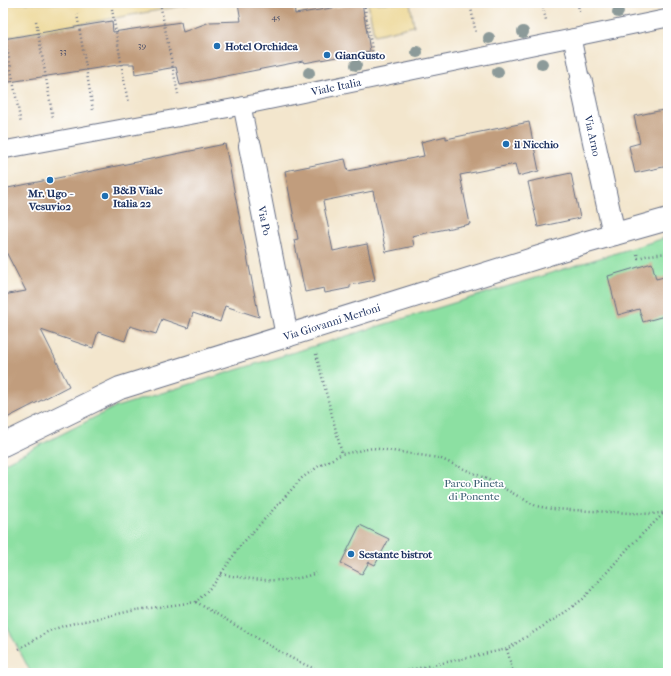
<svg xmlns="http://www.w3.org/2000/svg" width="671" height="676" font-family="'IM FELL French Canon',serif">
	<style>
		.green { fill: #8ce0a2; stroke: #548880 }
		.sand { fill: #eeda9e; stroke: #84847e }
		.building { fill: #c19d7d }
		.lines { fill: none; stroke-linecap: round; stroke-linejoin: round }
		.pedestrian-casing { stroke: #676f85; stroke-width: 19 }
		.minor-casing { stroke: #676f85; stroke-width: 24 }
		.path { stroke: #676f85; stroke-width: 2.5; stroke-dasharray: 1 3; stroke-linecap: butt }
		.pedestrian { stroke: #fff; stroke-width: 17 }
		.minor { stroke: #fff; stroke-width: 22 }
		.tree { fill: #8c9a99 }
		.poi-dot { fill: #1f6fb2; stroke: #fff; stroke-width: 1.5 }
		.labels { text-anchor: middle; stroke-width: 3.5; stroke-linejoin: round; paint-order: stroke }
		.number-label { font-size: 9px; fill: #444a66 }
		.poi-label { font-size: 11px; font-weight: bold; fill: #1b2f5e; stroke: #fff; text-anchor: start }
		.street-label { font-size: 11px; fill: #1b2f5e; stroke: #fff }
		.park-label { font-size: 11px; fill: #375b6f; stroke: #fff }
	</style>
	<rect width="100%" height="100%" fill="#fff"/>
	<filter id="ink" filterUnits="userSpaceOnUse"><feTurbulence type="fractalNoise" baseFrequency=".025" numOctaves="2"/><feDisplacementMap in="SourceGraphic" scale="8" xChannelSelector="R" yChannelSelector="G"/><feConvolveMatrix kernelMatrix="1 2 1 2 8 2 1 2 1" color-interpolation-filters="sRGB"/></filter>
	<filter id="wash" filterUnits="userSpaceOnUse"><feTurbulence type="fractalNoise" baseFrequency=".012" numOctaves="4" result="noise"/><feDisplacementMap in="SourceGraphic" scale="16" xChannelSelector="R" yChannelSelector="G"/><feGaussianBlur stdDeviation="0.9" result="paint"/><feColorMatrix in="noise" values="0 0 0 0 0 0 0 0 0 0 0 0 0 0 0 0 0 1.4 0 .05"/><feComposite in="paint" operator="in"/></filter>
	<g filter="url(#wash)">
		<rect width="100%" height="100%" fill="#f3e6cd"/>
		<!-- green -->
		<polygon class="green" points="668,237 668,670 657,673 31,673 3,619 3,464 113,408"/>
		<!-- sand -->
		<g class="sand">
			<polygon points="3,3 199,3 3,38"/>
			<polygon points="368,3 410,3 414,26 374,35"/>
		</g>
		<g id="blocks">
			<!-- building -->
			<g class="building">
				<polygon points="238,3 294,3 295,14 362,3 370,51 304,63 303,61 180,85 176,67 135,74 134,64 124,64 3,83 3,39 112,21 113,32 181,22 183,32 210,22 241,21"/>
				<polygon points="668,109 668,166 635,173 629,146 640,143 634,116"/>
				<polygon points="529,122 539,171 518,176 515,164 460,175 470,224 412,236 414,246 386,252 373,191 323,201 333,251 367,244 375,280 350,285 350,288 325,293 324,288 305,292 294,240 298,239 285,171 345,159 348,171 424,156 421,142 446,136 446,139"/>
				<polygon points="225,144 259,317 225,306 220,322 193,313 188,328 162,319 156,334 130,326 125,341 98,332 93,348 41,330 69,386 3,420 3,295 26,291 3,246 3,189"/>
				<polygon points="571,173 580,218 538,227 528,182"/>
				<polygon points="652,263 656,279 668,276 668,315 643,322 639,309 618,315 608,276"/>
				<polygon points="360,525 389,539 375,565 369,562 362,574 341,563"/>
			</g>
		</g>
	</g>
	<g filter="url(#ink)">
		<use href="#blocks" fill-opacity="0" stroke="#676f85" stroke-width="1"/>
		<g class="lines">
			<defs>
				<g id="pedestrian">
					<polyline points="572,38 581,82"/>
					<polyline points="242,106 250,146"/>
					<path id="s1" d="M3 150 242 106 668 18"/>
				</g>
				<g id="minor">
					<path id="s2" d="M581 82 614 234"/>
					<path id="s3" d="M250 146 287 336"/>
					<path id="s4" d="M3 445 120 388 587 242 668 219"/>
				</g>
			</defs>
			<!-- pedestrian casing -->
			<use href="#pedestrian" class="pedestrian-casing"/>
			<!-- minor casing -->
			<use href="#minor" class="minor-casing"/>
			<!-- path -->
			<g class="path">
				<polyline points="160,3 178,94"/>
				<polyline points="364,3 373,55"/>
				<polyline points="470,3 476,34"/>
				<polyline points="542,3 546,20"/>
				<polyline points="578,3 579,12"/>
				<polyline points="112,9 128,103"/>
				<polyline points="77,14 93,110"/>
				<polyline points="36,21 53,118"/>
				<polyline points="3,26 21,124"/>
				<polyline points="637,254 638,258 649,255 668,253"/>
				<polyline points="316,354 342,454"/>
				<polyline points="664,513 668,524"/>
				<path d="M221 574C254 580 285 585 316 573"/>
				<polyline points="196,602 291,658 323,673"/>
				<polyline points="19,649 49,631 66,625 136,610 196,602 214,584 240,546 302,478 319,466 342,454 373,448 439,458 487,479 536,506 552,509 652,514 668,512"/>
				<polyline points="507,649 513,673"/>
				<polyline points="396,673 507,649 561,615 583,599 632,544 664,513"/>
			</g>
			<!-- pedestrian -->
			<use href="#pedestrian" class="pedestrian"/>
			<!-- minor -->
			<use href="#minor" class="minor"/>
		</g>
		<!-- trees -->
		<g class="tree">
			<circle cx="618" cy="12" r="6"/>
			<circle cx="523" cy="32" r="6"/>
			<circle cx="489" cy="38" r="6"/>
			<circle cx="417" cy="52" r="6"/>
			<circle cx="542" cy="64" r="6"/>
			<circle cx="356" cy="65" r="6"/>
			<circle cx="498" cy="72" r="6"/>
			<circle cx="309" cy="73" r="6"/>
		</g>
	</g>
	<!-- markers -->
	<g class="poi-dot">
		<circle cx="217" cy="46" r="4"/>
		<circle cx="327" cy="55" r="4"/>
		<circle cx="506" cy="144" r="4"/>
		<circle cx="50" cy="180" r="4"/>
		<circle cx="105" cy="196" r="4"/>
		<circle cx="351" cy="554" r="4"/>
	</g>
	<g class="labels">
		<!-- number labels -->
		<g class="number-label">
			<text x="276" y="20">45</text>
			<text x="142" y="48">39</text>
			<text x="63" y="54">33</text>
		</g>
		<!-- poi labels -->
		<g class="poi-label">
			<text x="225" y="50">Hotel Orchidea</text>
			<text x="335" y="59">GianGusto</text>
			<text x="514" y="148">il Nicchio</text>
			<text x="113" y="194">B&amp;B Viale<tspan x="113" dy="13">Italia 22</tspan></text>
			<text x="50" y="197" text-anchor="middle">Mr. Ugo -<tspan x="50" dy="13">Vesuvio2</tspan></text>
			<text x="359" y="558">Sestante bistrot</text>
		</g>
		<!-- street labels -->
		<g class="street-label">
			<text dy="4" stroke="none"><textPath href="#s1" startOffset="339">Viale Italia</textPath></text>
			<text dy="4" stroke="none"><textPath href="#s2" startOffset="55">Via Arno</textPath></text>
			<text dy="4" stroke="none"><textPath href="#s3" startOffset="76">Via Po</textPath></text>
			<text dy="4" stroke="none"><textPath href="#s4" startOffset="352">Via Giovanni Merloni</textPath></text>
		</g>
		<!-- park labels -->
		<g class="park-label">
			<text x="474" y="487">Parco Pineta<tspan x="474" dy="13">di Ponente</tspan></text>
		</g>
	</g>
	<!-- margin -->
	<rect width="671" height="676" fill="none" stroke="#fff" stroke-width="16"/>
</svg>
